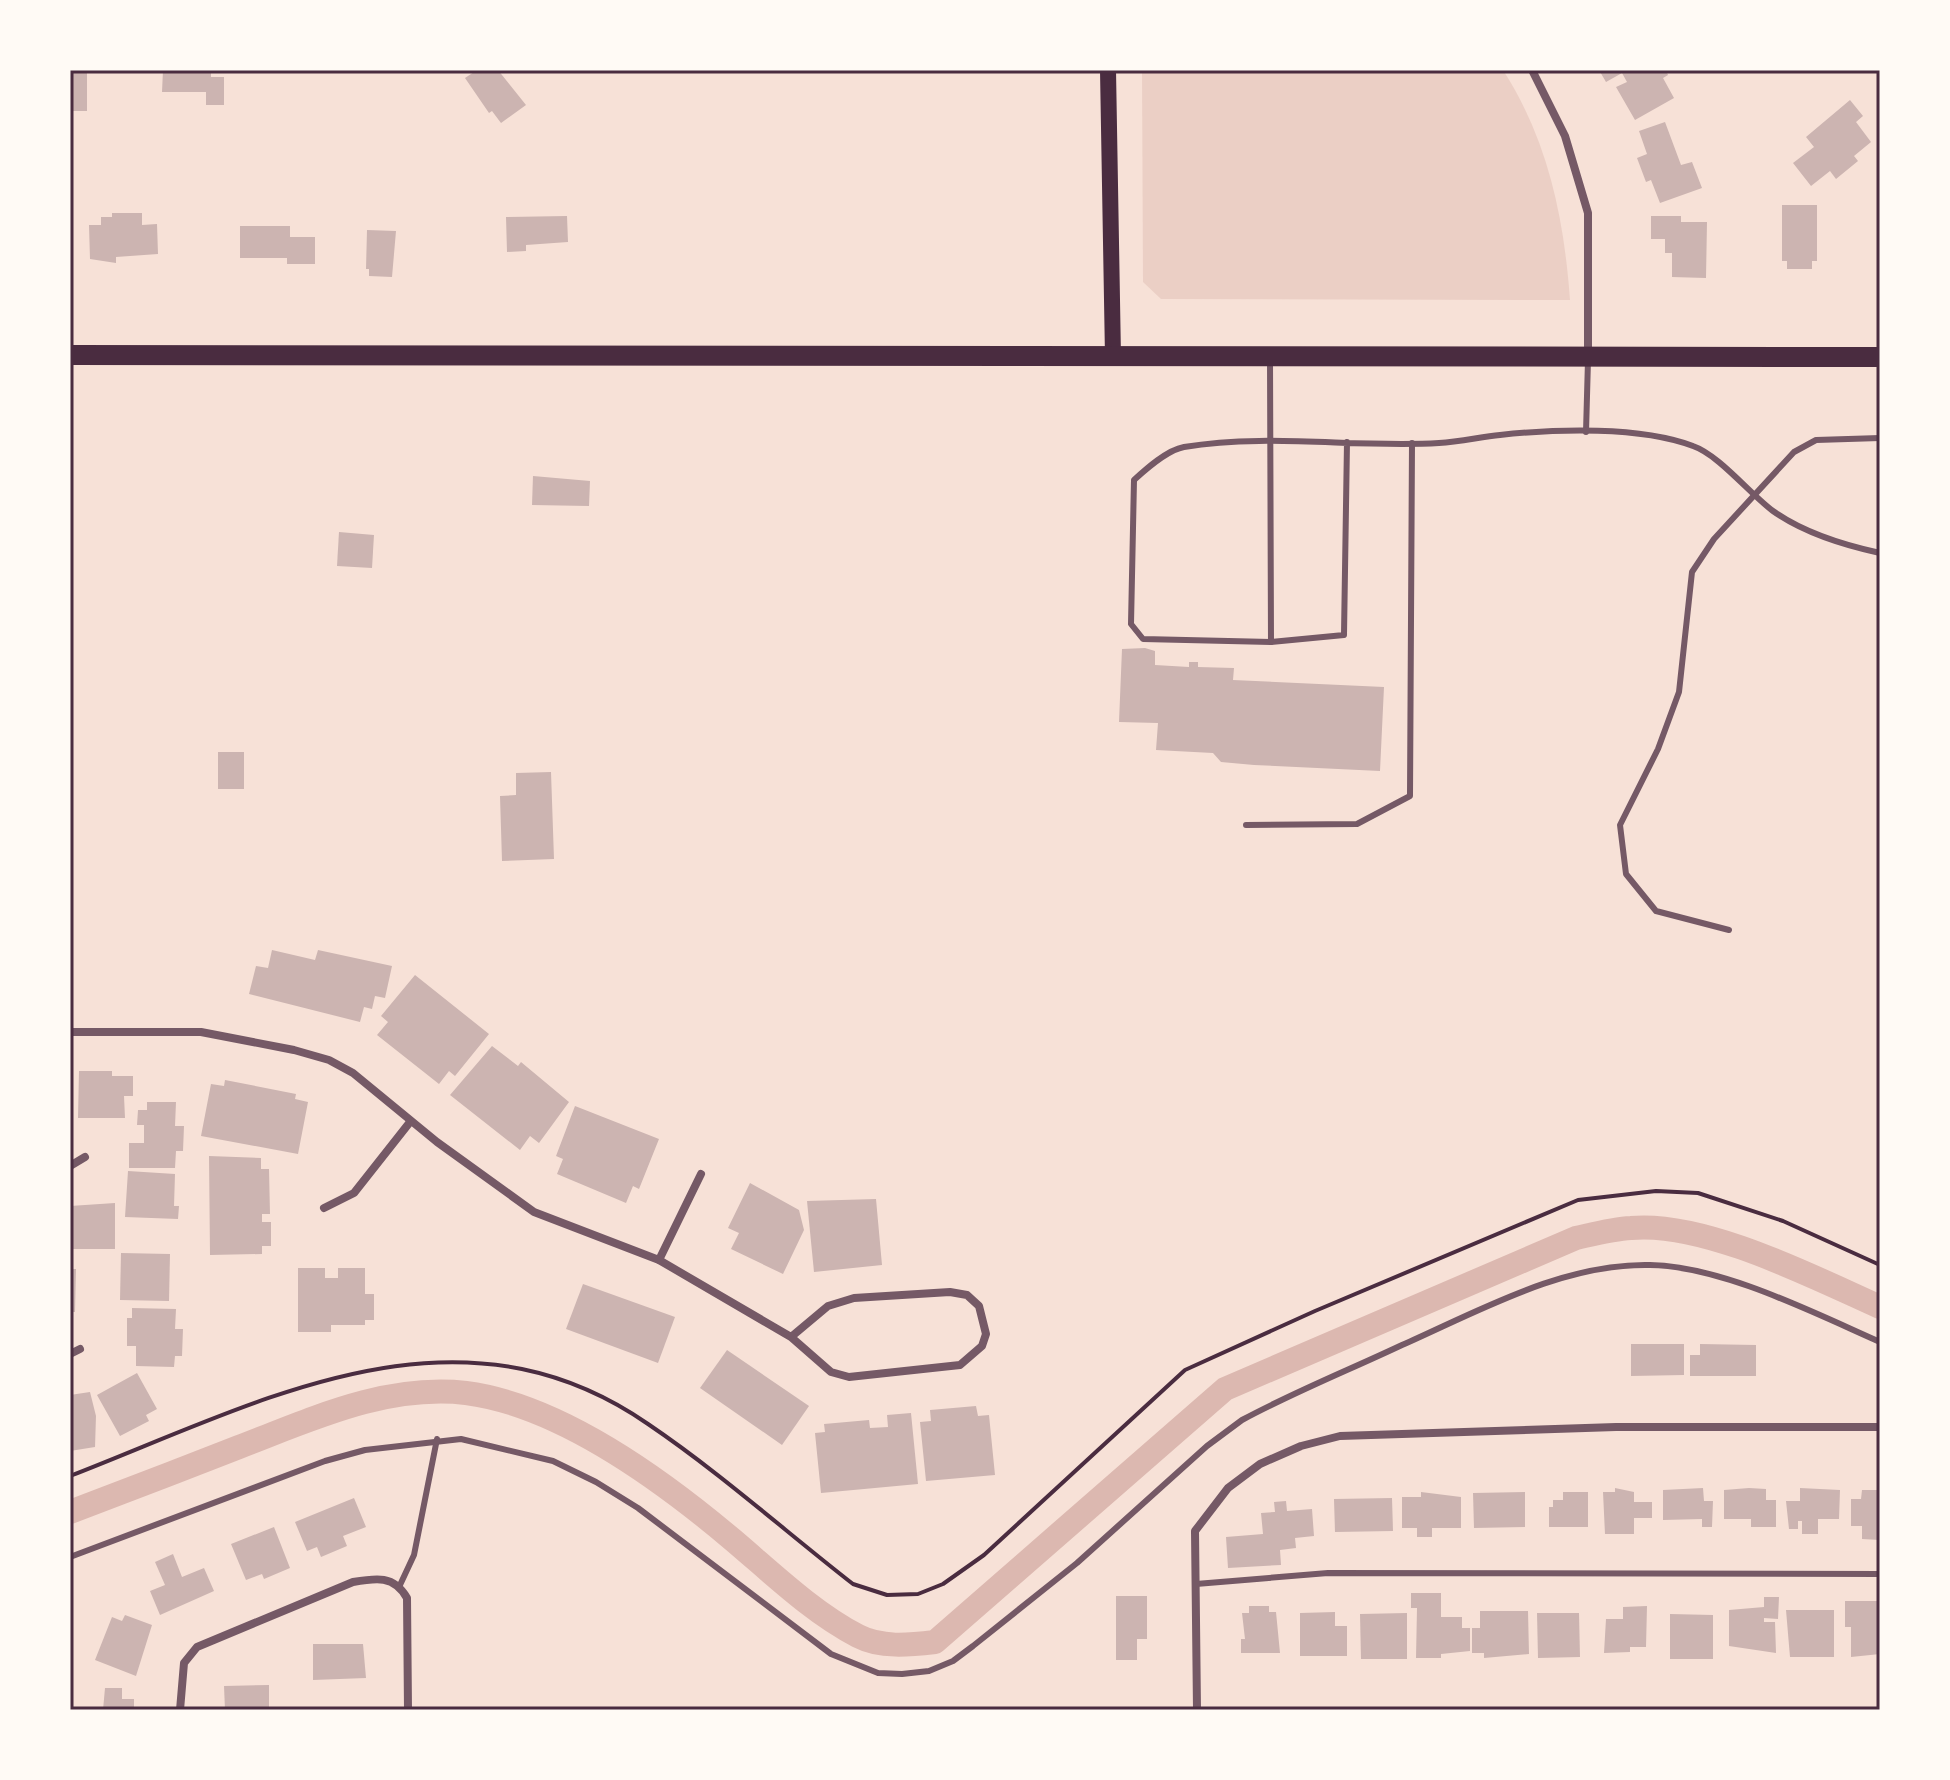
<svg xmlns="http://www.w3.org/2000/svg" width="1950" height="1780" font-family="'Titillium Web',sans-serif">
	<style>
		.green { fill: #ebcfc5 }
		.lines { fill: none; stroke-linecap: round; stroke-linejoin: round }
		.canal { stroke: #dcb8b0; stroke-width: 24 }
		.building { fill: #ccb4b1 }
		.path { stroke: #4a2c40; stroke-width: 4 }
		.service { stroke: #755966; stroke-width: 6 }
		.minor { stroke: #755966; stroke-width: 8 }
		.secondary { stroke: #4a2c40; stroke-width: 16 }
		.primary { stroke: #4a2c40; stroke-width: 20 }
		.neatline { fill: none; stroke: #4a2c40; stroke-width: 3 }
	</style>
	<rect width="100%" height="100%" fill="#f7e1d7"/>
	<!-- green -->
	<path class="green" d="M1142 70H1503C1548 140 1564 218 1570 300L1161 299 1143 282Z"/>
	<g class="lines">
		<!-- canal -->
		<path class="canal" d="M70 1512C126 1491 183 1469 239 1447 312 1419 386 1384 466 1393 560 1405 662 1480 733 1540 772 1573 812 1612 858 1636 881 1648 909 1645 935 1642L1225 1389 1576 1238C1594 1234 1613 1229 1631 1228 1704 1221 1813 1277 1880 1307"/>
	</g>
	<!-- building -->
	<g class="building">
		<rect x="70" y="70" width="17" height="41"/>
		<polygon points="163,70 211,70 211,77 224,77 224,105 206,105 206,92 162,92"/>
		<polygon points="477,70 498,70 526,105 501,123 492,111 489,113 465,78"/>
		<polygon points="1599,70 1666,70 1668,75 1663,78 1674,98 1635,120 1616,87 1627,82 1622,73 1606,82"/>
		<polygon points="1850,100 1863,116 1856,122 1871,142 1854,156 1858,161 1836,179 1830,171 1811,186 1793,163 1814,147 1806,137"/>
		<polygon points="1665,122 1681,165 1692,162 1702,188 1660,203 1651,180 1646,182 1637,158 1647,154 1639,131"/>
		<polygon points="1782,205 1817,205 1817,261 1812,261 1812,269 1787,269 1787,261 1782,261"/>
		<polygon points="112,213 142,213 142,225 157,224 158,254 116,257 116,263 90,259 89,225 101,225 101,217 112,217"/>
		<polygon points="567,216 568,242 526,245 526,251 507,252 506,217"/>
		<polygon points="1651,216 1681,216 1681,222 1707,222 1706,278 1672,277 1672,253 1665,253 1665,239 1651,239"/>
		<polygon points="240,226 290,226 290,237 315,237 315,264 287,264 287,258 240,258"/>
		<polygon points="367,230 396,231 392,277 369,276 369,269 366,269"/>
		<polygon points="533,476 590,481 589,506 532,505"/>
		<polygon points="339,532 374,535 372,568 337,566"/>
		<polygon points="1145,648 1155,651 1155,665 1189,667 1189,662 1198,662 1198,667 1234,668 1233,680 1384,687 1380,771 1254,765 1221,762 1213,753 1156,750 1158,723 1119,722 1122,649"/>
		<rect x="218" y="752" width="26" height="37"/>
		<polygon points="551,772 554,859 502,861 500,796 516,795 516,773"/>
		<polygon points="272,950 315,960 318,950 392,966 385,998 375,996 372,1009 364,1007 360,1022 249,994 256,966 268,968"/>
		<polygon points="415,975 489,1034 455,1076 449,1071 439,1084 377,1035 388,1022 381,1016"/>
		<polygon points="492,1046 518,1066 521,1062 569,1102 539,1143 530,1136 520,1150 450,1095"/>
		<polygon points="79,1071 112,1071 112,1076 133,1076 133,1096 124,1096 125,1118 78,1118"/>
		<rect x="70" y="1072" width="3" height="47"/>
		<polygon points="225,1080 296,1094 295,1099 308,1102 298,1154 201,1136 211,1084 224,1086"/>
		<polygon points="147,1102 176,1102 175,1126 184,1126 183,1151 176,1151 175,1168 129,1168 129,1143 144,1143 144,1125 137,1125 138,1110 147,1110"/>
		<polygon points="575,1106 659,1139 639,1189 633,1186 626,1203 557,1174 563,1159 556,1156"/>
		<polygon points="209,1156 261,1158 261,1169 269,1169 270,1214 262,1214 262,1222 271,1222 271,1246 262,1246 262,1254 210,1255"/>
		<polygon points="128,1171 175,1174 174,1206 179,1206 178,1219 125,1217"/>
		<polygon points="750,1183 799,1210 804,1230 783,1274 731,1249 739,1233 728,1228"/>
		<polygon points="876,1199 882,1265 814,1272 807,1201"/>
		<polygon points="115,1203 115,1249 70,1249 70,1206"/>
		<polygon points="121,1253 170,1254 169,1301 120,1300"/>
		<polygon points="298,1268 325,1268 325,1278 338,1278 338,1268 365,1268 365,1294 374,1294 374,1320 365,1320 365,1325 331,1325 331,1332 298,1332"/>
		<polygon points="70,1269 76,1269 75,1312 70,1312"/>
		<polygon points="583,1284 675,1317 658,1363 566,1329"/>
		<polygon points="132,1308 176,1309 175,1329 183,1329 182,1356 175,1356 174,1367 136,1366 136,1346 127,1346 127,1318 132,1318"/>
		<polygon points="1631,1344 1684,1344 1684,1375 1631,1376"/>
		<polygon points="1700,1344 1756,1345 1756,1376 1690,1376 1690,1355 1700,1355"/>
		<polygon points="727,1350 809,1406 782,1445 700,1388"/>
		<polygon points="137,1373 157,1409 146,1415 149,1421 120,1436 97,1395"/>
		<polygon points="90,1392 96,1416 95,1447 70,1451 70,1395"/>
		<polygon points="976,1406 978,1416 989,1415 995,1475 926,1481 920,1422 931,1421 930,1410"/>
		<polygon points="911,1413 918,1484 821,1493 815,1433 825,1432 824,1424 869,1420 870,1428 888,1427 887,1415"/>
		<polygon points="1615,1488 1634,1492 1634,1502 1652,1502 1652,1518 1634,1518 1634,1534 1605,1534 1603,1492 1615,1492"/>
		<polygon points="1703,1488 1704,1501 1713,1501 1712,1527 1702,1527 1702,1519 1663,1520 1663,1490"/>
		<polygon points="1749,1488 1766,1489 1766,1500 1776,1500 1776,1527 1751,1527 1751,1519 1724,1519 1724,1490"/>
		<polygon points="1800,1488 1840,1490 1839,1519 1818,1519 1818,1534 1802,1534 1802,1521 1798,1521 1798,1529 1789,1529 1786,1501 1800,1501"/>
		<polygon points="1862,1490 1880,1490 1880,1540 1862,1539 1862,1526 1851,1526 1851,1499 1861,1499"/>
		<polygon points="1421,1492 1461,1497 1461,1528 1432,1528 1432,1537 1417,1537 1417,1528 1402,1528 1402,1497 1421,1497"/>
		<polygon points="1525,1492 1525,1527 1474,1528 1473,1493"/>
		<polygon points="1563,1492 1588,1492 1588,1527 1549,1527 1549,1507 1553,1507 1553,1500 1563,1500"/>
		<polygon points="354,1498 366,1527 343,1536 347,1546 321,1557 317,1547 307,1551 295,1522"/>
		<polygon points="1392,1498 1393,1531 1335,1532 1334,1499"/>
		<polygon points="1286,1501 1287,1511 1312,1509 1314,1536 1295,1538 1296,1548 1280,1550 1281,1565 1228,1568 1226,1537 1263,1534 1261,1513 1275,1512 1274,1502"/>
		<polygon points="274,1527 290,1568 264,1579 262,1574 246,1580 231,1544"/>
		<polygon points="173,1554 182,1577 204,1568 214,1591 160,1615 150,1591 165,1585 155,1562"/>
		<polygon points="1411,1593 1441,1593 1441,1617 1462,1617 1462,1628 1470,1628 1470,1651 1441,1654 1441,1658 1416,1658 1417,1608 1411,1608"/>
		<polygon points="1116,1596 1147,1596 1147,1639 1137,1639 1137,1660 1116,1660"/>
		<polygon points="1764,1597 1779,1597 1778,1619 1764,1618 1764,1622 1775,1622 1776,1653 1729,1646 1729,1610 1764,1607"/>
		<polygon points="1845,1601 1880,1601 1880,1654 1851,1657 1851,1627 1845,1627"/>
		<polygon points="1249,1606 1269,1606 1269,1612 1276,1612 1280,1653 1241,1653 1241,1639 1245,1639 1242,1613 1249,1613"/>
		<polygon points="1647,1606 1646,1647 1630,1647 1630,1652 1604,1653 1606,1619 1623,1619 1623,1607"/>
		<polygon points="1786,1610 1834,1610 1834,1657 1790,1657"/>
		<polygon points="1480,1611 1528,1611 1529,1654 1484,1658 1484,1653 1472,1653 1472,1628 1480,1628"/>
		<polygon points="1335,1612 1335,1626 1347,1626 1347,1656 1300,1656 1300,1613"/>
		<polygon points="1407,1613 1407,1659 1361,1659 1360,1614"/>
		<polygon points="1537,1613 1579,1613 1580,1657 1538,1658"/>
		<polygon points="1670,1614 1713,1615 1713,1659 1670,1659"/>
		<polygon points="125,1615 152,1625 136,1676 95,1660 112,1617 122,1621"/>
		<polygon points="313,1644 363,1644 366,1678 313,1680"/>
		<polygon points="269,1685 269,1710 225,1710 224,1686"/>
		<polygon points="105,1688 122,1688 122,1699 134,1699 134,1710 103,1710"/>
	</g>
	<g class="lines">
		<!-- path -->
		<path class="path" d="M70 1476C259 1403 456 1291 648 1424 719 1472 785 1531 853 1584L887 1595 918 1594 943 1584 984 1555 1185 1370 1315 1311 1578 1200 1656 1191 1698 1193 1783 1221 1880 1265"/>
		<!-- service -->
		<g class="service">
			<polyline points="1270,360 1271,642"/>
			<polyline points="1586,432 1588,360"/>
			<path d="M1347 442 1344 635 1271 642 1143 639 1131 624 1134 480C1146 469 1167 450 1184 447 1268 433 1355 448 1439 443 1460 442 1480 437 1500 435 1556 429 1640 426 1693 446 1719 455 1750 494 1773 511 1804 533 1843 545 1880 553"/>
			<polyline points="1246,825 1357,824 1410,796 1412,443"/>
			<polyline points="1729,930 1656,911 1626,874 1620,825 1658,749 1679,692 1692,572 1714,539 1794,452 1816,440 1880,438"/>
			<path d="M70 1557 325 1461 365 1450 461 1439 553 1461 596 1482 638 1508 831 1654 878 1673 902 1674 929 1671 953 1661 973 1646 1077 1563 1207 1446 1242 1420C1294 1392 1349 1370 1402 1345 1479 1311 1563 1263 1650 1265 1722 1266 1814 1313 1880 1342"/>
			<polyline points="1196,1584 1328,1573 1880,1574"/>
			<polyline points="400,1585 414,1555 437,1439"/>
		</g>
		<!-- minor -->
		<g class="minor">
			<polyline points="1532,70 1565,136 1588,213 1588,354"/>
			<polyline points="70,1032 201,1032 294,1050 329,1060 353,1073 437,1142 534,1212 659,1260 791,1337 831,1372 849,1377 960,1365 982,1346 986,1334 979,1306 967,1295 950,1292 854,1298 828,1306 791,1337"/>
			<polyline points="70,1166 85,1157"/>
			<polyline points="324,1208 354,1193 410,1122"/>
			<polyline points="659,1260 701,1174"/>
			<polyline points="70,1354 80,1349"/>
			<path d="M180 1710 184 1663 197 1647 353 1582C376 1578 394 1575 407 1598L408 1710"/>
			<polyline points="1197,1710 1195,1531 1228,1488 1260,1464 1301,1446 1340,1436 1616,1427 1880,1427"/>
		</g>
		<!-- secondary -->
		<polyline class="secondary" points="1108,70 1113,357"/>
		<!-- primary -->
		<polyline class="primary" points="70,355 1880,357"/>
	</g>
	<!-- border -->
	<rect width="1950" height="1780" fill="none" stroke="#fffaf5" stroke-width="144"/>
	<rect x="72" y="72" width="1806" height="1636" class="neatline"/>
</svg>
